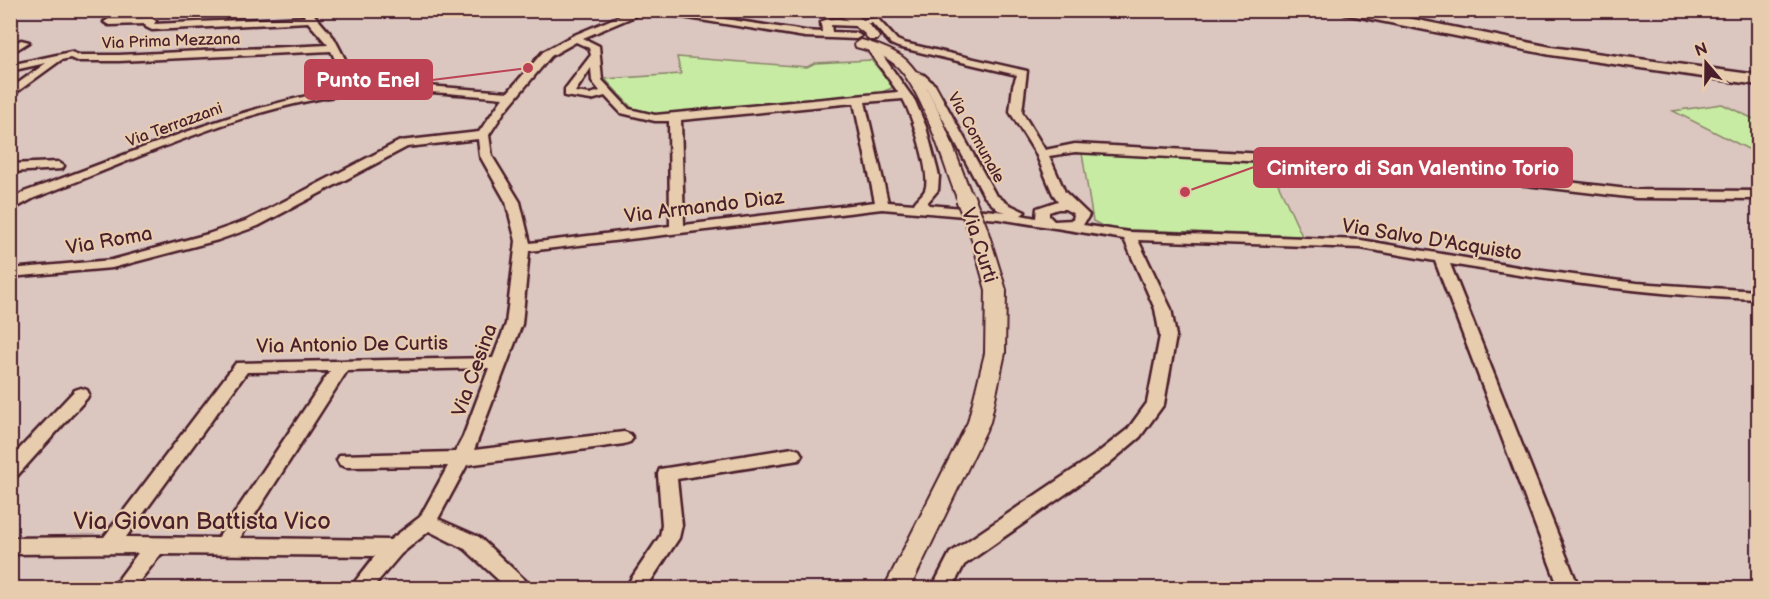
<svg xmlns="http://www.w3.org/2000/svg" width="1769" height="599" font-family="'Balsamiq Sans',sans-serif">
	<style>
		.green { fill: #c8eba4; stroke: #898568; stroke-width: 1.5 }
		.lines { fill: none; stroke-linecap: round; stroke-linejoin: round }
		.minor-casing { stroke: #4a1f2b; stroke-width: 5 }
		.major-casing { stroke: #4a1f2b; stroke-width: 4 }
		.highway-casing { stroke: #4a1f2b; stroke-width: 5 }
		.minor { fill: #e7ccae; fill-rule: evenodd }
		.major { fill: #e7ccae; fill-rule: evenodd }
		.highway { fill: #e7ccae; fill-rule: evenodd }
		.major-bridge-casing { stroke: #4a1f2b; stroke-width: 22; stroke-linecap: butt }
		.major-bridge { stroke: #e7ccae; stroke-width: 18 }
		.labels { text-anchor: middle; stroke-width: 4.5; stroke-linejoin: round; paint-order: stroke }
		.far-street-label { font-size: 16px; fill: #4a1f2b; stroke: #e7ccae }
		.street-label { font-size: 20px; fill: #4a1f2b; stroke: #e7ccae }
		.near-street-label { font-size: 24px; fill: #4a1f2b; stroke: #e7ccae }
		.leader { fill: none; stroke: #bd4354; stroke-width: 2 }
		.callout-dot { fill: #bd4354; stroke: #e7ccae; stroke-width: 2 }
		.callout { fill: #bd4354; stroke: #bd4354; stroke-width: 2 }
		.callout-label { font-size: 21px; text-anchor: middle; font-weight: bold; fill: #fff }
	</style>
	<rect width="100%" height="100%" fill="#dbc6c0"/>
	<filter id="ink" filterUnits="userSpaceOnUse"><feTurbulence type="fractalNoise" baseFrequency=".0167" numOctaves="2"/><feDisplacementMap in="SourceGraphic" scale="12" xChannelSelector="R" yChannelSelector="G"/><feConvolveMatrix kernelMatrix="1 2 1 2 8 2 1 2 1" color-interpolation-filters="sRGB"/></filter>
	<g filter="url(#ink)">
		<!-- green -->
		<g class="green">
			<polygon points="677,57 807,67 815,63 871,60 894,87 873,96 658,115 632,108 605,79 681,74"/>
			<polygon points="1722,104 1758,121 1758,154 1673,111"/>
			<polygon points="1082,153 1268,162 1302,236 1108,229 1093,221"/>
		</g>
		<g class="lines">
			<defs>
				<g id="minor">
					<path d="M302 10H310L334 38 359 86 413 85 508 92 543 52 572 36 629 12H635V16L583 38 599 46 602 80 629 109 655 115 898 92 866 47 875 45 915 101 926 127 939 176 938 190 927 203 929 205 1006 212 998 210 984 196 927 89 916 79 903 72 908 69 924 75 935 85 995 194 1008 204 1025 212 1021 215 1036 218 1037 208 1058 201 1053 194 1036 154 1010 112 1013 86 1017 75 898 47 891 44 872 23 862 24V20L877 18 897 40 904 43 1027 71 1022 112 1045 150 1075 144 1285 155 1499 174 1636 190 1758 191V199L1636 198 1499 182 1285 163 1075 152 1049 156 1065 192 1089 215 1083 225 1129 232 1361 240 1535 270 1636 283 1758 291V299C1655 296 1552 281 1450 264L1579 588H1559L1435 261 1361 248 1138 240 1171 309 1176 336 1164 404 1140 437 1107 465 964 565 952 588H932L950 553 1095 455 1128 429 1147 403 1160 336 1155 309 1124 239 999 219 882 209 529 251 522 324 474 450 624 432 630 434 633 438 630 442 624 444 467 465 438 519 479 537 527 582 530 588H507L465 549 429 531 401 554 372 588H350L375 556 161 554 134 588H112L138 553 10 554V538L104 537 236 363 493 358 506 324 516 241 506 202 480 156 478 139 407 147 258 226 218 240 112 268 10 277V269L112 260 208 234 248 220 400 141 479 132 503 98C455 94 406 88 358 93 245 105 139 159 34 198L10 211V201L24 192C132 154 235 106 349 88L331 51 119 61H78L70 58 61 60 10 97V89L46 63 10 71V65L71 52 79 55H119L328 45 308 22 152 30 146 27 145 24 109 25 104 22 109 19 151 18 156 21 154 24 305 17ZM576 42 589 48 591 55 565 89V96L591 100 605 96 621 113 655 121H669L670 226 530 243 520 202 492 156 489 135 504 112 551 56ZM591 68 592 81 600 91 590 94 575 92ZM903 99C911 113 932 175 925 190 923 195 916 199 914 204L888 202 865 102ZM854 103 875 202 684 225 681 120ZM1058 209H1065L1074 214 1073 220 1054 221 1049 216V212ZM489 368 463 437 455 452 340 455 337 460 340 465 346 467 448 466 420 517 390 540 240 538 347 371ZM330 371 218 538 126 537 247 372Z"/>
					<path d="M639 10H665L805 31 822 32 821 22C829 17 849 19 857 24L855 26 831 25 832 32 856 33 861 36 856 39 805 37Z"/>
					<polygon points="21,40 29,42 10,54 10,46"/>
					<polygon points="58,162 64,166 62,169 10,172 10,164"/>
					<polygon points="81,388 87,390 89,394 87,398 17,476 10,478 10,459 75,390"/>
					<polygon points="793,448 799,450 802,455 799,460 677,479 682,525 679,538 646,588 625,588 660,536 662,525 658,474 660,469"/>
				</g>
				<g id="major">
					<path d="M834 10C853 10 868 21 879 37L877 40H869L864 33Z"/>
					<path d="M861 40C876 44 895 50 907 61 937 92 956 158 973 198L971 202 965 203 957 198C942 161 925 96 898 67 887 56 871 51 856 47L855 44Z"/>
					<polygon points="979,227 985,228 988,232 1006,290 1005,353 990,422 910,588 884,588 968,422 985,353 986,290 970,232 973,228"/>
				</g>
				<polygon id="highway" points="1338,10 1368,10 1551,47 1758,75 1758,85 1551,55 1345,14"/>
			</defs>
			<!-- minor casing -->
			<use href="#minor" class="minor-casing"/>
			<!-- major casing -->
			<use href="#major" class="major-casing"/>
			<!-- highway casing -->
			<use href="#highway" class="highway-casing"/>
			<!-- minor -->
			<use href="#minor" class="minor"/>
			<!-- major -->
			<use href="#major" class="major"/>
			<!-- highway -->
			<use href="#highway" class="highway"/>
			<defs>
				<polyline id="major-bridge" points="965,198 979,232"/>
			</defs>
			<!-- major-bridge casing -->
			<use href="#major-bridge" class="major-bridge-casing"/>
			<!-- major-bridge -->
			<use href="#major-bridge" class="major-bridge"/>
		</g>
	</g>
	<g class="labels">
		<!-- far-street labels -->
		<g class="far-street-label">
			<text transform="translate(171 40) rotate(-2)" y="6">Via Prima Mezzana</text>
			<text transform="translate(174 124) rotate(-20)" y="6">Via Terrazzani</text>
			<text transform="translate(977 137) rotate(61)" y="6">Via Comunale</text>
		</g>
		<!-- street labels -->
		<g class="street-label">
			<text transform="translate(704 206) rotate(-7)" y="7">Via Armando Diaz</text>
			<text transform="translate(1432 239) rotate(9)" y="7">Via Salvo D'Acquisto</text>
			<text transform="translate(109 240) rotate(-10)" y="7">Via Roma</text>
			<text transform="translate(980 245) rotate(72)" y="7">Via Curti</text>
			<text transform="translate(352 344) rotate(-1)" y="7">Via Antonio De Curtis</text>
			<text transform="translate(474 370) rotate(-70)" y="7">Via Cesina</text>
		</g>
		<!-- near-street labels -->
		<g class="near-street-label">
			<text x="202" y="529">Via Giovan Battista Vico</text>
		</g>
	</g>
	<!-- callouts -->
	<path class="leader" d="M528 68L432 80M1185 192L1254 167"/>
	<g class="callout-dot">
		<circle cx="528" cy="68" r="6"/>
		<circle cx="1185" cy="192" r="6"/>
	</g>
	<g class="callout">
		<rect x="305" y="60" width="127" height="39" rx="6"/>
		<rect x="1254" y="148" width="318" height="39" rx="6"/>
	</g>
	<g class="callout-label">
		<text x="368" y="87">Punto Enel</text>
		<text x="1413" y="175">Cimitero di San Valentino Torio</text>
	</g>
	<!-- margin -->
	<rect width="1769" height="599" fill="none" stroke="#e7ccae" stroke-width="36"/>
	<rect x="18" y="18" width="1733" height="563" fill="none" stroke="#4a1f2b" stroke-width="2" filter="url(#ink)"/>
	<!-- north arrow -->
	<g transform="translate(1706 63) rotate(340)" stroke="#e7ccae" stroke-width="4.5" paint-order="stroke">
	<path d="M0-4.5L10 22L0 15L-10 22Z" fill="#4a1f2b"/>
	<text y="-9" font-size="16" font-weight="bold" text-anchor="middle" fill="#4a1f2b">N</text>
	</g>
</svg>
